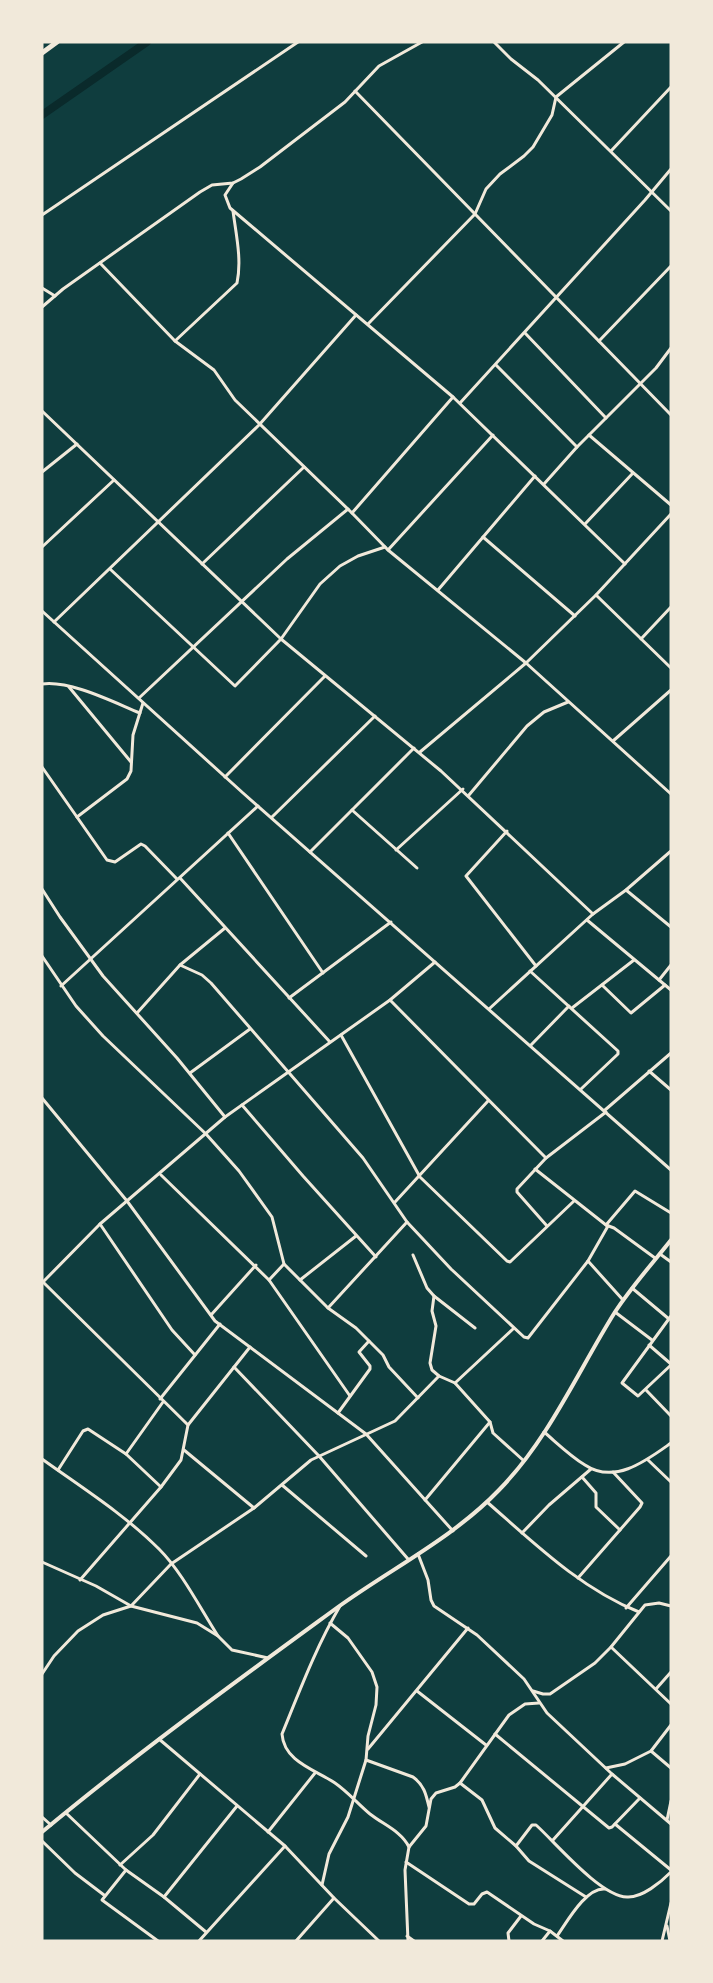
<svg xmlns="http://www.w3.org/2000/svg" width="713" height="1983" font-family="'Varela Round',sans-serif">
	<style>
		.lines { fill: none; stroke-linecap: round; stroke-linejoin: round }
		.canal { stroke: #0a2a2b; stroke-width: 8 }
		.minor { stroke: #f1e9da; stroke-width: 3 }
		.tertiary { stroke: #f1e9da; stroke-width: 4 }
		.trunk { stroke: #f1e9da; stroke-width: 5 }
	</style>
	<rect width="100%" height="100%" fill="#0f3d3e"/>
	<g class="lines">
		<!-- canal -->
		<polyline class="canal" points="42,115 147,42"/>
		<!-- minor -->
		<g class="minor">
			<polyline points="494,42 511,59 538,80 671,211"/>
			<polyline points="355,91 671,415"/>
			<polyline points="611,151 671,87"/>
			<polyline points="233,183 225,195 230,208 453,397 625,564"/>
			<polyline points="42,215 298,42"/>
			<polyline points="100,263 175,341 214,370 235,400 352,513 388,550 526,663 671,794"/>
			<polyline points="42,288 55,296"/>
			<polyline points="42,307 63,289 200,192 212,185 233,183 241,179 260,167 345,102 379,66 422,42"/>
			<polyline points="368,324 475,214 486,189 500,174 524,156 533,147 552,115 556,97 624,42"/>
			<polyline points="525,333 606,418"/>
			<path d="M175 341 237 283C242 260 236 234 233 211"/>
			<polyline points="599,341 671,266"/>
			<polyline points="496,365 577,447"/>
			<polyline points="460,403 645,200 671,169"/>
			<polyline points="42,411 281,639 441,771 593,914"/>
			<polyline points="589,435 671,505"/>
			<polyline points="42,472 77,444"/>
			<polyline points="544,484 577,447 656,368 671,348"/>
			<polyline points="352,513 453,397"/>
			<polyline points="585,524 633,473"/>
			<polyline points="483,537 575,616"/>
			<polyline points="42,547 114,480"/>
			<polyline points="388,550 493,435"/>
			<polyline points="202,564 304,467"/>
			<polyline points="110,569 235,686 281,639 320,584 340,566 358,556 385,547"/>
			<polyline points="438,590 535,476"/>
			<polyline points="596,595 671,668"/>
			<polyline points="42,611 243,793 671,1170"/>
			<polyline points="54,622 259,425 356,315"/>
			<polyline points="641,639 671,607"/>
			<path d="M42 684C70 680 113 702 140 713"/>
			<polyline points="69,687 131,762"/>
			<polyline points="139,698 287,559 348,509"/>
			<polyline points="613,741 671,690"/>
			<polyline points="420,752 526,663 596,595 671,514"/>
			<polyline points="42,767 107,860 115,862 141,844 145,846 177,879"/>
			<polyline points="225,777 325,676"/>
			<polyline points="469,795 527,726 544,712 568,702"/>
			<polyline points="352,810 417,868"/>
			<polyline points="77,817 127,779 131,771 133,735 143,703"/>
			<polyline points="272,817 375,716"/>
			<polyline points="507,831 466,876 536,966"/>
			<polyline points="228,833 323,973"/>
			<polyline points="396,850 463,789"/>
			<polyline points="310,852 414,748"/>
			<polyline points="180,878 330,1042"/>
			<polyline points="42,889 60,917 103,976 177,1058 225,1117"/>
			<polyline points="626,890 671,927"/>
			<polyline points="587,920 671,990"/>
			<polyline points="42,956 76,1006 103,1036 206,1134 239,1171 272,1217 284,1264 328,1308 356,1328 383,1355 389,1367 418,1398"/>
			<polyline points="180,965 202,975 211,983 363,1158 407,1222 451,1269 524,1337 528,1338 588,1261 608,1226"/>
			<polyline points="530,971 618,1051 618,1054 581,1089"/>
			<polyline points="659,980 671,965"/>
			<polyline points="602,985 631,1013 665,985"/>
			<polyline points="61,986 258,806"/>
			<polyline points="289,998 391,922"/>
			<polyline points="390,1000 546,1158"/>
			<polyline points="572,1008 634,960"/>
			<polyline points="489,1009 593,914 626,890 671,851"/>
			<polyline points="137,1013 180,965 225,928"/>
			<polyline points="341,1035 420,1177 507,1261 510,1262 574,1201"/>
			<polyline points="531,1045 569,1006"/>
			<polyline points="649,1071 671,1090"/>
			<polyline points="190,1073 250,1029"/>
			<polyline points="42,1098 127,1201 215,1321 366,1434 453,1531"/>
			<polyline points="242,1105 303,1176 376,1257"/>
			<polyline points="605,1110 671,1053"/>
			<polyline points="535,1169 606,1225 614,1228 655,1258"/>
			<polyline points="161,1175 269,1280 284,1264"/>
			<polyline points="395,1202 488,1101"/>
			<polyline points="100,1224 172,1330 195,1355"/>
			<polyline points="606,1225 635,1191 671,1213"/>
			<polyline points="547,1226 517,1192 517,1189 546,1158 606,1112"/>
			<polyline points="660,1254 671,1262"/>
			<polyline points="413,1255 427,1288 434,1296 475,1328"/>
			<polyline points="588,1261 623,1300"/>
			<polyline points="269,1280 350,1396"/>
			<polyline points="300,1280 356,1236"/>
			<polyline points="43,1282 188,1425"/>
			<polyline points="42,1283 100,1224 225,1117 390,1000 435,962"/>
			<polyline points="632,1288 669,1319"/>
			<polyline points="434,1296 432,1311 436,1326 430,1363 432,1370 439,1376"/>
			<polyline points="328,1308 407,1222"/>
			<polyline points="615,1312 652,1340"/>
			<polyline points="211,1315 256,1265"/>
			<polyline points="671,1316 622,1383 638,1396 671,1365"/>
			<polyline points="649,1345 671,1364"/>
			<polyline points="234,1367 319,1456 408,1559"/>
			<polyline points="455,1383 490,1422 493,1433 524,1461"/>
			<polyline points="646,1390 671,1416"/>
			<polyline points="160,1399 220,1324"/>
			<polyline points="338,1413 370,1369 370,1366 359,1352 369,1341"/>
			<path d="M544 1432C557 1443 570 1456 585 1465 615 1485 647 1460 671 1443"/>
			<polyline points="184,1450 254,1508"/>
			<polyline points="126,1454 163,1402"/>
			<path d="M42 1459C81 1487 124 1514 159 1549 182 1572 200 1608 218 1636"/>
			<polyline points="648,1460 671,1482"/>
			<polyline points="58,1470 83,1431 88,1429 126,1454 161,1487"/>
			<polyline points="582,1477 596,1493 596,1507 620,1530"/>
			<polyline points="282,1485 366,1556"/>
			<polyline points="425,1500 490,1422"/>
			<path d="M487 1502C534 1543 581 1589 639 1612"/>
			<polyline points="522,1533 549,1505 591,1469"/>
			<polyline points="418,1554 428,1580 431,1600 434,1606 477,1635 524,1679 547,1713 612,1774 671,1824"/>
			<polyline points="42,1562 96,1586 131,1606 197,1623 218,1636 232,1650 268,1658"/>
			<polyline points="578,1578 640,1507 642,1503 613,1472"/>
			<polyline points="80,1580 161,1487 181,1460 188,1425 250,1347"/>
			<path d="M340 1606C316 1647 300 1690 282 1734 284 1762 316 1770 335 1783 348 1792 358 1804 370 1814 384 1825 401 1831 409 1847"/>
			<polyline points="626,1608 671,1556"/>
			<polyline points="611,1647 671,1704"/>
			<polyline points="42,1674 54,1656 78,1631 103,1615 131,1606 171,1564 254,1508 311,1460 395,1421 439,1376 455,1383 513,1329"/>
			<polyline points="656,1689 671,1672"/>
			<polyline points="417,1691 486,1745"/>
			<polyline points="533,1691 543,1694 550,1694 595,1663 611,1647 645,1605 659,1603 671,1606"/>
			<polyline points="495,1734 609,1828 612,1827 640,1798"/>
			<polyline points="159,1739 285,1846 334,1898 379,1941"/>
			<polyline points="368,1749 468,1628"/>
			<polyline points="651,1751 671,1768"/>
			<path d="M366 1760 413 1777C424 1785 426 1794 429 1807"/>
			<polyline points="606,1768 625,1764 651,1751 671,1725"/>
			<polyline points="460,1783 482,1800 495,1828 516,1846 529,1861 586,1897"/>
			<polyline points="66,1813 126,1870 164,1897 206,1932"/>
			<polyline points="42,1817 51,1825"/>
			<polyline points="667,1820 671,1801"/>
			<polyline points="615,1824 671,1870"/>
			<polyline points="268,1832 315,1773"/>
			<polyline points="553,1840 612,1774"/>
			<polyline points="42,1841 75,1873 104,1895"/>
			<path d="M516 1846 532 1825H536C556 1843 600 1896 627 1897 642 1898 661 1882 671 1872"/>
			<polyline points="406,1862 469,1904 474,1904 482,1894 487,1892 534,1924 550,1931 563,1941"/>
			<polyline points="120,1865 153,1835 200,1774"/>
			<polyline points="126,1870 102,1900 158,1941"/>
			<polyline points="322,1885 329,1854 348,1817 366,1760 368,1736 376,1705 377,1687 372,1672 348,1638 330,1623"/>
			<polyline points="164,1897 237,1806"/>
			<polyline points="667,1926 670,1941"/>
			<polyline points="407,1936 414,1941"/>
			<path d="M557 1936C567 1922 586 1887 605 1889"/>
			<polyline points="199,1941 285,1846"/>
			<polyline points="296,1941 334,1898"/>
			<polyline points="408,1941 405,1870 409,1847 426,1826 431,1799 436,1793 455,1787 460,1783 509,1715 525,1704 539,1703"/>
			<polyline points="509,1941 508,1933 521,1916"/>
			<polyline points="542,1941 550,1931"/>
			<polyline points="662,1941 671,1903"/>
		</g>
		<!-- tertiary -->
		<path class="tertiary" d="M42 1832C137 1753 238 1680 338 1607 392 1568 453 1538 499 1490 549 1439 578 1371 615 1312 632 1286 652 1264 671 1240"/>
		<!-- trunk -->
		<polyline class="trunk" points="42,53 57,42"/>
	</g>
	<!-- border -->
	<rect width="713" height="1983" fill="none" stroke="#f1e9da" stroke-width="87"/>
</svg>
